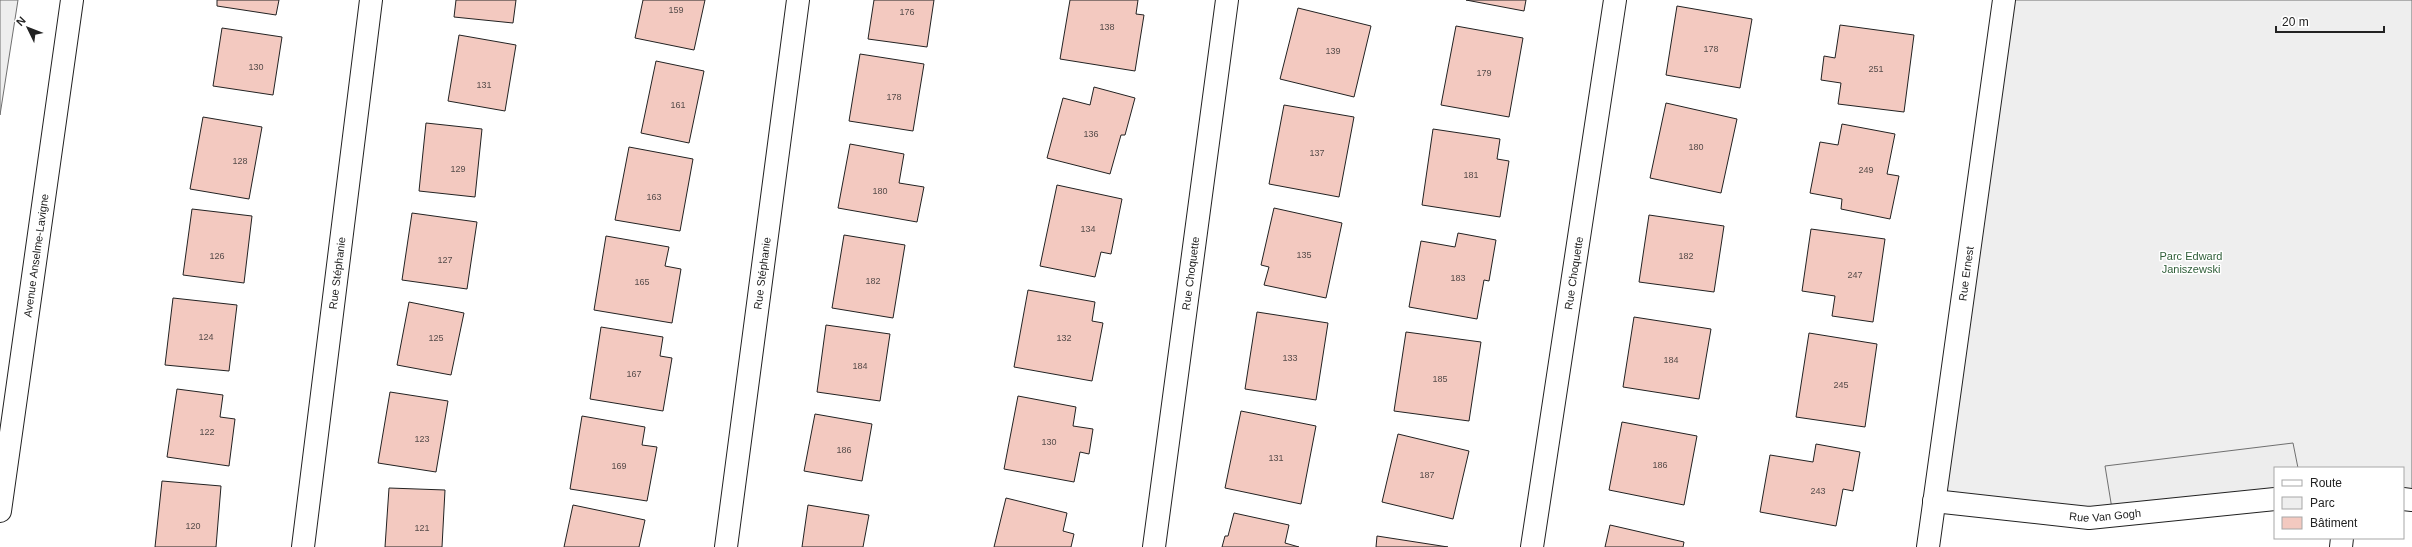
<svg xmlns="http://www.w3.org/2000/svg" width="2412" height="547" font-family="Arial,sans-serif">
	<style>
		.green { fill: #eee; stroke: #6f6f6f }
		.parking { fill: #ededed; stroke: #6f6f6f }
		.building { fill: #f3c9c0; stroke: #222 }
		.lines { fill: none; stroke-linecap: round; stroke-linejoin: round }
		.street-casing { stroke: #222; stroke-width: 24 }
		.secondary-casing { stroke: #222; stroke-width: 24 }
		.street { stroke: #fff; stroke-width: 22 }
		.secondary { stroke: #fff; stroke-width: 22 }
		.labels { text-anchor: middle; stroke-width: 3; stroke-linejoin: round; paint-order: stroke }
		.number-label { font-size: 9px; fill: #564c4a }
		.street-label { font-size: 11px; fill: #222; stroke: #fff }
		.park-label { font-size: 11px; fill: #2f5e38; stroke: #fff }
	</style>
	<rect width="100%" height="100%" fill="#fff"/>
	<!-- green -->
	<g class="green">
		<polygon points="0,0 18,0 0,115"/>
		<polygon points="2004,0 2412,0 2412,500 2403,499 2403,468 2275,468 2089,518 1934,501"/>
	</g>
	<!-- parking -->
	<polygon class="parking" points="2293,443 2298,468 2275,468 2275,499 2113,515 2105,466"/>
	<!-- building -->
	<g class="building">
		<polygon points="217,0 279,0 276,15 217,6"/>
		<polygon points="456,0 516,0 513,23 454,17"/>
		<polygon points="643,0 705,0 694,50 635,38"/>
		<polygon points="874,0 934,0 927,47 868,39"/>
		<polygon points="1070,0 1138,0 1136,14 1144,15 1135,71 1060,59"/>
		<polygon points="1466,0 1526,0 1524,11"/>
		<polygon points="1677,6 1752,19 1740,88 1666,75"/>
		<polygon points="1298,8 1371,26 1354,97 1280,79"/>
		<polygon points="1840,25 1914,35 1904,112 1838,104 1841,83 1821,80 1824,56 1835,58"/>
		<polygon points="1456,26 1523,38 1509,117 1441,105"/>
		<polygon points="222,28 282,37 273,95 213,86"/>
		<polygon points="459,35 516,45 505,111 448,101"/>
		<polygon points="860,54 924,64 913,131 849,121"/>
		<polygon points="656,61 704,71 689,143 641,133"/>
		<polygon points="1094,87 1135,98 1125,135 1121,135 1110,174 1047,158 1063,98 1090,105"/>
		<polygon points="1666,103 1737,119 1721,193 1650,178"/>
		<polygon points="1284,105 1354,117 1339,197 1269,184"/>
		<polygon points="203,117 262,127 249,199 190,189"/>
		<polygon points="426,123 482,129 475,197 419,191"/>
		<polygon points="1842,124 1895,134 1887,174 1899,176 1890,219 1841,209 1842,199 1810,193 1820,142 1838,145"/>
		<polygon points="1433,129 1500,139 1497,159 1509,161 1500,217 1422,205"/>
		<polygon points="850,144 904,154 899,183 924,187 917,222 838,208"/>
		<polygon points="629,147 693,159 680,231 615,220"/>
		<polygon points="1057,185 1122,199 1111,254 1101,252 1095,277 1040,266"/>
		<polygon points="1274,208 1342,223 1326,298 1264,285 1269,267 1261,265"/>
		<polygon points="192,209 252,216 244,283 183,275"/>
		<polygon points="412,213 477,222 467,289 402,280"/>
		<polygon points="1649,215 1724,226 1714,292 1639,282"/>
		<polygon points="1811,229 1885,239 1873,322 1832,316 1835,296 1802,291"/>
		<polygon points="1458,233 1496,240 1489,281 1484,280 1477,319 1409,307 1421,241 1455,247"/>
		<polygon points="844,235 905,245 893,318 832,308"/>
		<polygon points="606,236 669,247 665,266 681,269 672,323 594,310"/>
		<polygon points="1028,290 1095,302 1092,321 1103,323 1092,381 1014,367"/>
		<polygon points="173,298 237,305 229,371 165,365"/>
		<polygon points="409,302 464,313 451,375 397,365"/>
		<polygon points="1257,312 1328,323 1316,400 1245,389"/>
		<polygon points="1634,317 1711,329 1699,399 1623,387"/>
		<polygon points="826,325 890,334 880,401 817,392"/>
		<polygon points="601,327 663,337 660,356 672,358 663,411 590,399"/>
		<polygon points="1406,332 1481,342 1469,421 1394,411"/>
		<polygon points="1809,333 1877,344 1865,427 1796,417"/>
		<polygon points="177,389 223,395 220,417 235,419 229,466 167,457"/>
		<polygon points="390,392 448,401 436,472 378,463"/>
		<polygon points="1018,396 1076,407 1073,426 1093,429 1089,454 1080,452 1074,482 1004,469"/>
		<polygon points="1241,411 1316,426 1301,504 1225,488"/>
		<polygon points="815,414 872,424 862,481 804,471"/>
		<polygon points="582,416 645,427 642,445 657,447 647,501 570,489"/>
		<polygon points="1622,422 1697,436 1684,505 1609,490"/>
		<polygon points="1398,434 1469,451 1453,519 1382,502"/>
		<polygon points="1816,444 1860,452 1853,491 1843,489 1836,526 1760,512 1770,455 1813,462"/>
		<polygon points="162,481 221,486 216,547 155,547"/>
		<polygon points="389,488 445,490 442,547 385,547"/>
		<polygon points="1006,498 1067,513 1063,531 1074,534 1071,547 994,547"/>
		<polygon points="573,505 645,520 639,547 564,547"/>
		<polygon points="808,505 869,515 863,547 802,547"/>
		<polygon points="1234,513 1289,525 1285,543 1299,547 1222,547 1225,536 1228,536"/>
		<polygon points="1610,525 1684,542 1683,547 1605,547"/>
		<polygon points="1377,536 1448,547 1376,547"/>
	</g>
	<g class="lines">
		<defs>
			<g id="street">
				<polyline points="2403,499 2412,500"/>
				<path id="s1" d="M1934 501 2089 518 2275 499"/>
				<path id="s2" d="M303 547 371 0"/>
				<path id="s3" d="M726 547 798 0"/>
				<path id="s4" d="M1154 547 1227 0"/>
				<path id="s5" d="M1532 547 1615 0"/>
				<path id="s6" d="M1928 547 2004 0"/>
				<polyline points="2341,547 2342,538"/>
			</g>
			<g id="secondary">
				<path id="s7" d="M0 511 72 0"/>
			</g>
		</defs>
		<!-- street casing -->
		<use href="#street" class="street-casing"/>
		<!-- secondary casing -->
		<use href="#secondary" class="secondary-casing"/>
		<!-- street -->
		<use href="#street" class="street"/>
		<!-- secondary -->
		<use href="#secondary" class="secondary"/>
	</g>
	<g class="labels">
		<!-- number labels -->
		<g class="number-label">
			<text x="676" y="13">159</text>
			<text x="907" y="15">176</text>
			<text x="1107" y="30">138</text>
			<text x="1711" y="52">178</text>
			<text x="1333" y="54">139</text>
			<text x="256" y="70">130</text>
			<text x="1876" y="72">251</text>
			<text x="1484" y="76">179</text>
			<text x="484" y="88">131</text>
			<text x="894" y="100">178</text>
			<text x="678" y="108">161</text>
			<text x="1091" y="137">136</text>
			<text x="1696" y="150">180</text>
			<text x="1317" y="156">137</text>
			<text x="240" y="164">128</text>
			<text x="458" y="172">129</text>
			<text x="1866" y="173">249</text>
			<text x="1471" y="178">181</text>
			<text x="880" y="194">180</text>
			<text x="654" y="200">163</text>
			<text x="1088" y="232">134</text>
			<text x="1304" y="258">135</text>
			<text x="217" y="259">126</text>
			<text x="1686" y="259">182</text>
			<text x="445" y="263">127</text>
			<text x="1855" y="278">247</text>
			<text x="1458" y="281">183</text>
			<text x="873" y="284">182</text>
			<text x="642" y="285">165</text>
			<text x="206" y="340">124</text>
			<text x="436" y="341">125</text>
			<text x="1064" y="341">132</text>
			<text x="1290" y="361">133</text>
			<text x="1671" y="363">184</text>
			<text x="860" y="369">184</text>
			<text x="634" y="377">167</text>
			<text x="1440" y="382">185</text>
			<text x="1841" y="388">245</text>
			<text x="207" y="435">122</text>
			<text x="422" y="442">123</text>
			<text x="1049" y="445">130</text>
			<text x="844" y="453">186</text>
			<text x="1276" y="461">131</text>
			<text x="1660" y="468">186</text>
			<text x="619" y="469">169</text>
			<text x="1427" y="478">187</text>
			<text x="1818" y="494">243</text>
			<text x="193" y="529">120</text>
			<text x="422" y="531">121</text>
		</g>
		<!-- street labels -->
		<g class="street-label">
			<text dy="4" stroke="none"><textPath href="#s7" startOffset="258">Avenue Anselme-Lavigne</textPath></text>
			<text dy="4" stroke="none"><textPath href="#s6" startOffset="276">Rue Ernest</textPath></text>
			<text dy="4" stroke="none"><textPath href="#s2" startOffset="276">Rue Stéphanie</textPath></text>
			<text dy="4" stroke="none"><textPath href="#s3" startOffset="276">Rue Stéphanie</textPath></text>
			<text dy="4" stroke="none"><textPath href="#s4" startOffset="276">Rue Choquette</textPath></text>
			<text dy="4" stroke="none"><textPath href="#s5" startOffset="277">Rue Choquette</textPath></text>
			<text dy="4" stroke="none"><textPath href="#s1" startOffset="172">Rue Van Gogh</textPath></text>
		</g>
		<!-- park labels -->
		<g class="park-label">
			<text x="2191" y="260">Parc Edward<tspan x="2191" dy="13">Janiszewski</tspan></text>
		</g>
	</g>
	<!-- legend -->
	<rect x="2274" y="467" width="130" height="72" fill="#ffffff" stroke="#a7a7a7"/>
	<rect x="2282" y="480" width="20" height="6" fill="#ffffff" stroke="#a7a7a7"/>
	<text x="2310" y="487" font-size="12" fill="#222222">Route</text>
	<rect x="2282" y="497" width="20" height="12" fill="#eeeeee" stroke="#a7a7a7"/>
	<text x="2310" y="507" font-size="12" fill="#222222">Parc</text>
	<rect x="2282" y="517" width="20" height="12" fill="#f3c9c0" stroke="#a7a7a7"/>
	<text x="2310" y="527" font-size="12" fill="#222222">Bâtiment</text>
	<!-- north arrow -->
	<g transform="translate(28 28) rotate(313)" stroke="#ffffff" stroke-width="3" paint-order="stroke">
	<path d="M0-3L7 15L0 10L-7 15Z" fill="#222222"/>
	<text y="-6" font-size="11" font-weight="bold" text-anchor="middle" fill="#222222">N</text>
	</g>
	<!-- scale -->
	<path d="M2276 26v6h108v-6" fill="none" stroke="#222222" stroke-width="2"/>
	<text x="2282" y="26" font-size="12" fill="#222222" stroke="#ffffff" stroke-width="3" paint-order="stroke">20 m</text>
</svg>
